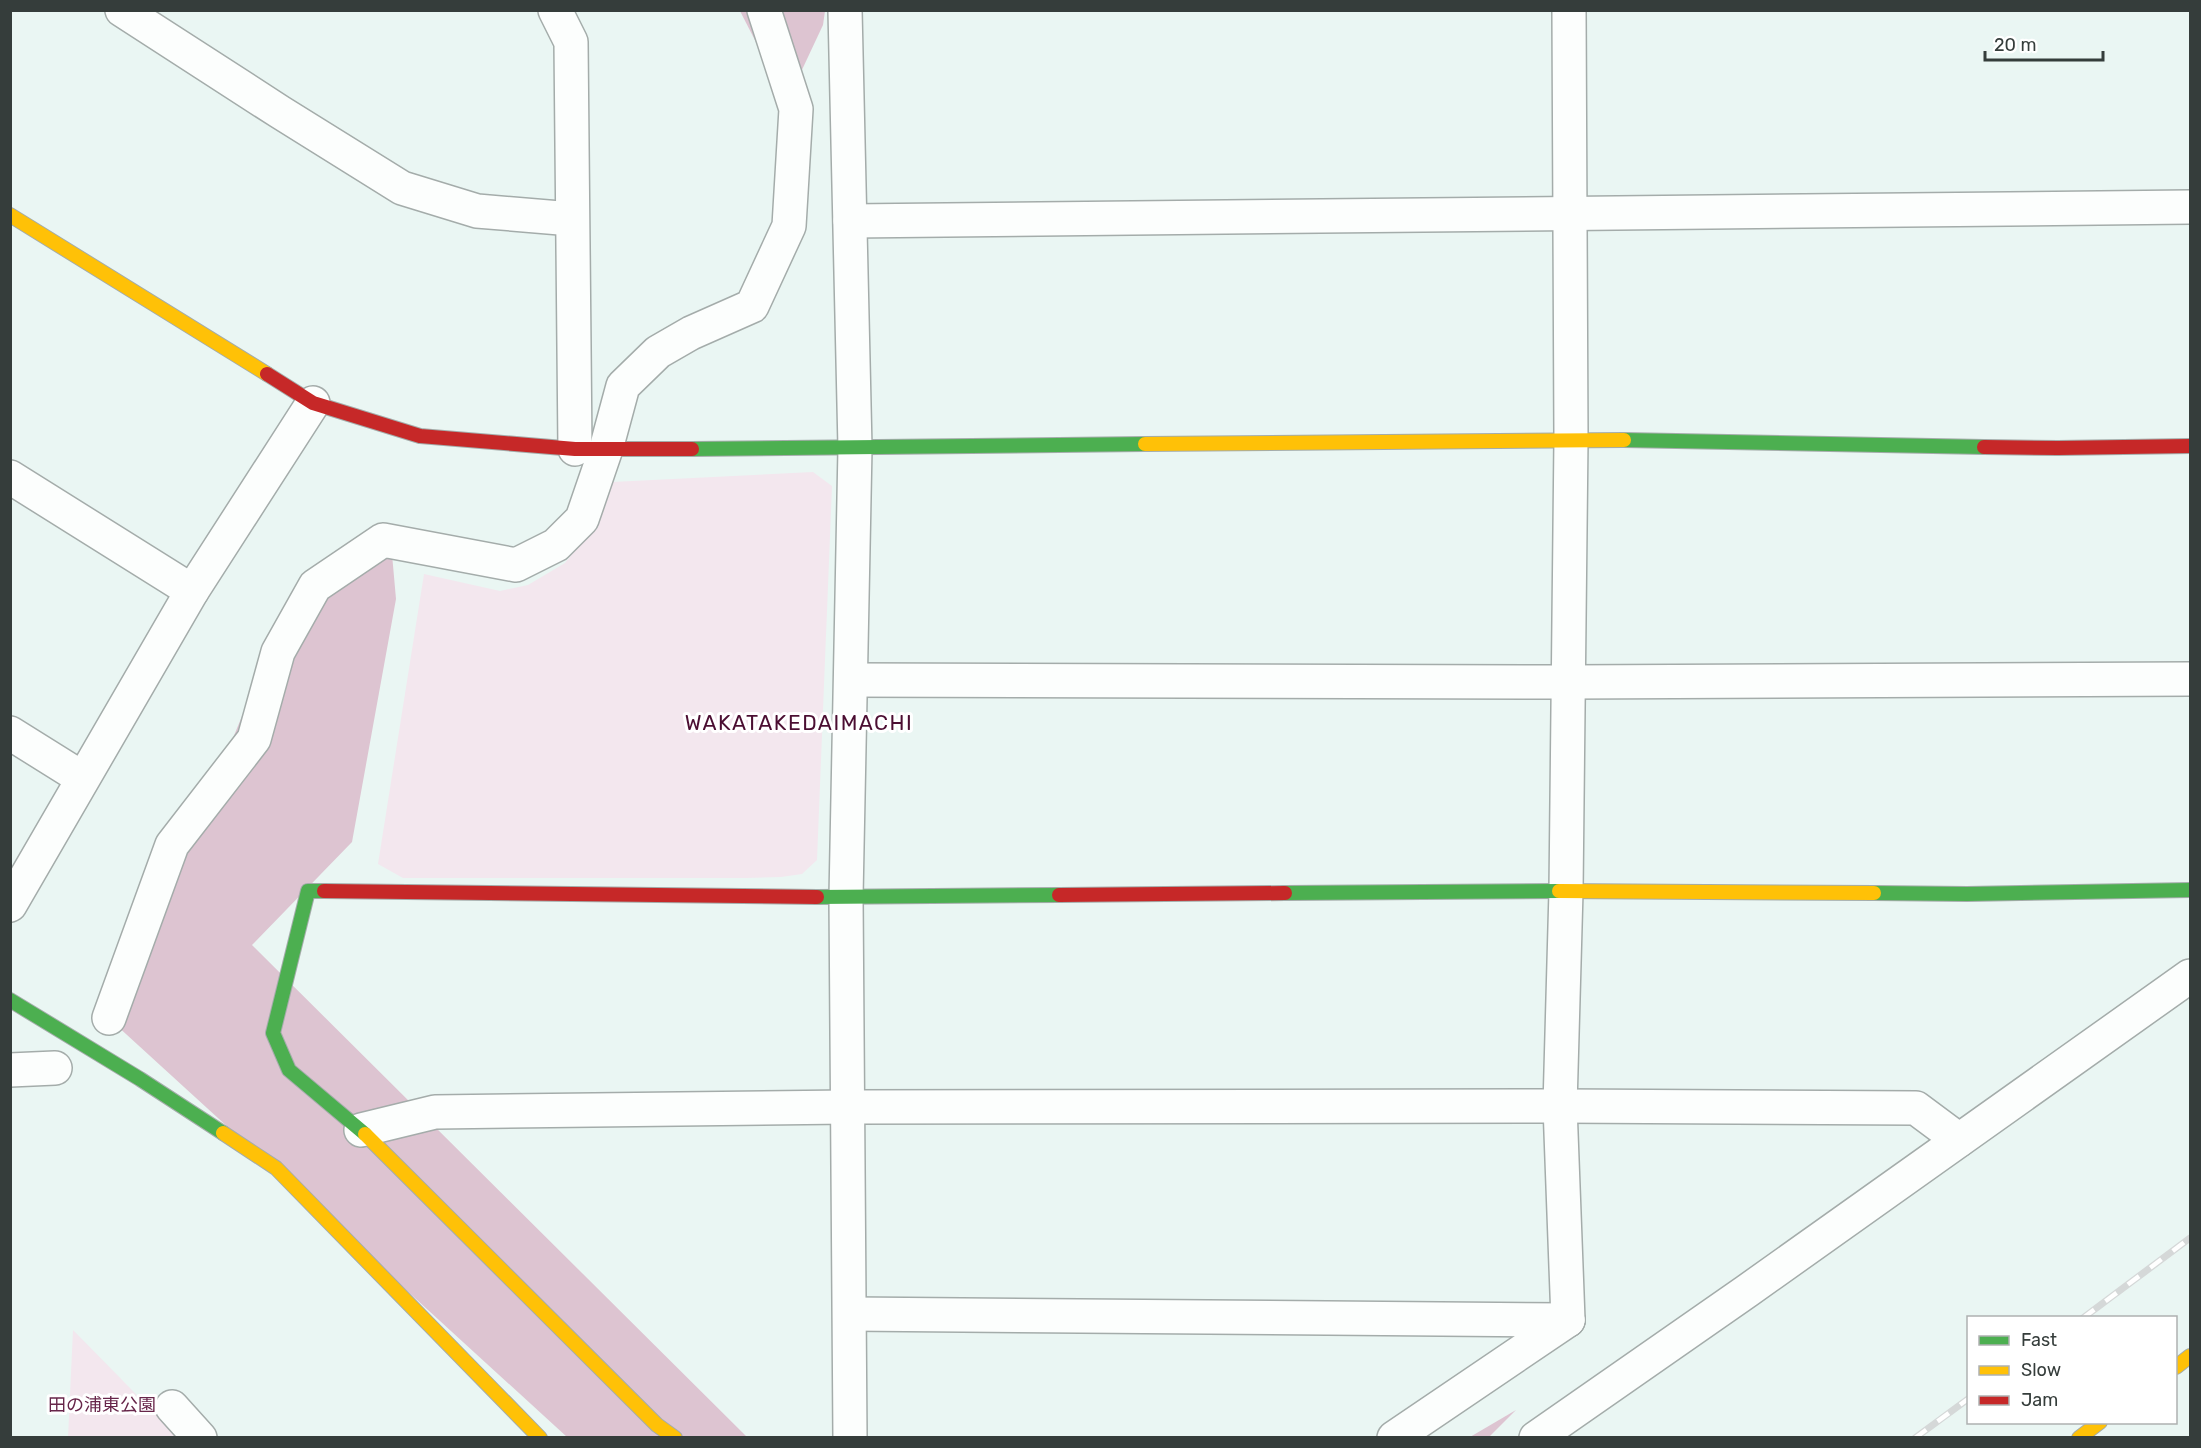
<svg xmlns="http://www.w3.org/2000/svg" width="2201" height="1448" font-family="Rubik,'Noto Sans JP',sans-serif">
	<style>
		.green { fill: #f3e7ee }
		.forest { fill: #ddc4d1 }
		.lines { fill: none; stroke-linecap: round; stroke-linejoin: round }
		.street-casing { stroke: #a4acaa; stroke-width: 36 }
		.fast-casing { stroke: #a4acaa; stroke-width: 16 }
		.slow-casing { stroke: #a4acaa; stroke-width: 16 }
		.jam-casing { stroke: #a4acaa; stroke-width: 16 }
		.street { stroke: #fcfefd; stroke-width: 33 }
		.fast { stroke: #4caf50; stroke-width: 14 }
		.slow { stroke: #ffc107; stroke-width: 14 }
		.jam { stroke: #c62828; stroke-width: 14 }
		.rail-casing { stroke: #d5d8d8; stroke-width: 7 }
		.rail { stroke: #fff; stroke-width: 4.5; stroke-dasharray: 14; stroke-linecap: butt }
		.labels { text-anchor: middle; stroke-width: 6; stroke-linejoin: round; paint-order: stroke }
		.park-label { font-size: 18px; fill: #67264a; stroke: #fff }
		.quarter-label { font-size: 21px; letter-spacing: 1.5px; fill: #4b0e32; stroke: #fff }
	</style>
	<rect width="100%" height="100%" fill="#eaf6f3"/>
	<!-- green -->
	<g class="green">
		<polygon points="813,472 832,486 817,860 802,874 781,877 746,878 403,878 378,864 424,574 500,591 528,585 565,563 590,532 612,482"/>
		<polygon points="73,1330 178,1437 68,1438"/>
	</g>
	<!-- forest -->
	<g class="forest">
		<polygon points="740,11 825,11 823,25 800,74 760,50"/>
		<polygon points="391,543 396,599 352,842 252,945 747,1437 567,1437 115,1024 292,595"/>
		<polygon points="1516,1410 1489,1437 1470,1437"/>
	</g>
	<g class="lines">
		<defs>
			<g id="street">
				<polyline points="122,10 280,112 402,188 477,211 572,219"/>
				<polyline points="555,10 571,42 575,449"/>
				<polyline points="845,10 855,448 846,897 850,1438"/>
				<polyline points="850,221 2190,207"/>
				<polyline points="10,477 192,591"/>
				<polyline points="851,680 1568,682 2190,679"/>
				<polyline points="10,733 82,778"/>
				<polyline points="10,905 192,591 313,403"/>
				<polyline points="109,1018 172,845 254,739 278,652 315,586 383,540 516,565 556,545 582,519 606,449 623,386 658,352 691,333 752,306 789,226 796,109 764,10"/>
				<polyline points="10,1070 55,1068"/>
				<polyline points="361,1130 435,1112 848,1107 1560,1106 1916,1108 1959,1140"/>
				<polyline points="850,1314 1568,1320"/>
				<polyline points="1568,1320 1560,1106 1566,891 1571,439 1569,10"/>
				<polyline points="172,1407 200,1438"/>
				<polyline points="1394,1438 1568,1320"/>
				<polyline points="1536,1438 1747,1291 2190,976"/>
			</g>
			<g id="fast">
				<polyline points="1624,440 1984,447"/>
				<polyline points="692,449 1145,444"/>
				<polyline points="324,891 308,891 273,1033 289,1070 365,1134"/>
				<polyline points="1285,893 1559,891"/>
				<polyline points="1874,893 1967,894 2190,890"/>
				<polyline points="817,897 1059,895"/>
				<polyline points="10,1000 140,1079 223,1133"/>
			</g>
			<g id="slow">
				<polyline points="10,215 267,374"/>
				<polyline points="1145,444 1624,440"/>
				<polyline points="1559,891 1874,893"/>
				<polyline points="223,1133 276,1168 540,1438"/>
				<polyline points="365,1134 657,1425 675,1438"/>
				<polyline points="2176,1367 2190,1356"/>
				<polyline points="2079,1438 2100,1422"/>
			</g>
			<g id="jam">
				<polyline points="267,374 313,403 420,436 575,449 692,449"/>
				<polyline points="1984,447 2058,448 2190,446"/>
				<polyline points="324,891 817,897"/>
				<polyline points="1059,895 1285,893"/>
			</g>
		</defs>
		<!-- street casing -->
		<use href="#street" class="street-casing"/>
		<!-- fast casing -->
		<use href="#fast" class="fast-casing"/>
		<!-- slow casing -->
		<use href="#slow" class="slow-casing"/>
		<!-- jam casing -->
		<use href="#jam" class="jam-casing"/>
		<!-- street -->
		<use href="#street" class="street"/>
		<!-- fast -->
		<use href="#fast" class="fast"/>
		<!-- slow -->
		<use href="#slow" class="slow"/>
		<!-- jam -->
		<use href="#jam" class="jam"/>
		<defs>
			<g id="rail">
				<polyline points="2083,1318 2190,1238"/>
				<polyline points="1915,1438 1968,1399"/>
			</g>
		</defs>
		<!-- rail casing -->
		<use href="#rail" class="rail-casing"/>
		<!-- rail -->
		<use href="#rail" class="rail"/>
	</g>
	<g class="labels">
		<!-- park labels -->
		<g class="park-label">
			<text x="102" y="1411">田の浦東公園</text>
		</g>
		<!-- quarter labels -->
		<g class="quarter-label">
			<text x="799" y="730">WAKATAKEDAIMACHI</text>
		</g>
	</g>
	<!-- border -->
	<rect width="2201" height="1448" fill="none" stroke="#353d3b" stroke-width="24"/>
	<!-- legend -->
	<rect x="1967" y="1316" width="210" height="108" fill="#ffffff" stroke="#aeb1b1" stroke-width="1.5"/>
	<rect x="1979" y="1336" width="30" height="9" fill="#4caf50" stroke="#aeb1b1" stroke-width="1.5"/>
	<text x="2021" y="1346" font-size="18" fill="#353d3b">Fast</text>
	<rect x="1979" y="1366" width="30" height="9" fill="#ffc107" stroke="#aeb1b1" stroke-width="1.5"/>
	<text x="2021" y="1376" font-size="18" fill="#353d3b">Slow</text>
	<rect x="1979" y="1396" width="30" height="9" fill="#c62828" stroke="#aeb1b1" stroke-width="1.5"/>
	<text x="2021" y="1406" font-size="18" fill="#353d3b">Jam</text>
	<!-- scale -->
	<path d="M1985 51v9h118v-9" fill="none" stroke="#353d3b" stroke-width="3"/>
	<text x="1994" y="51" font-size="18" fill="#353d3b" stroke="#ffffff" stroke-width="4.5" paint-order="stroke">20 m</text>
</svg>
